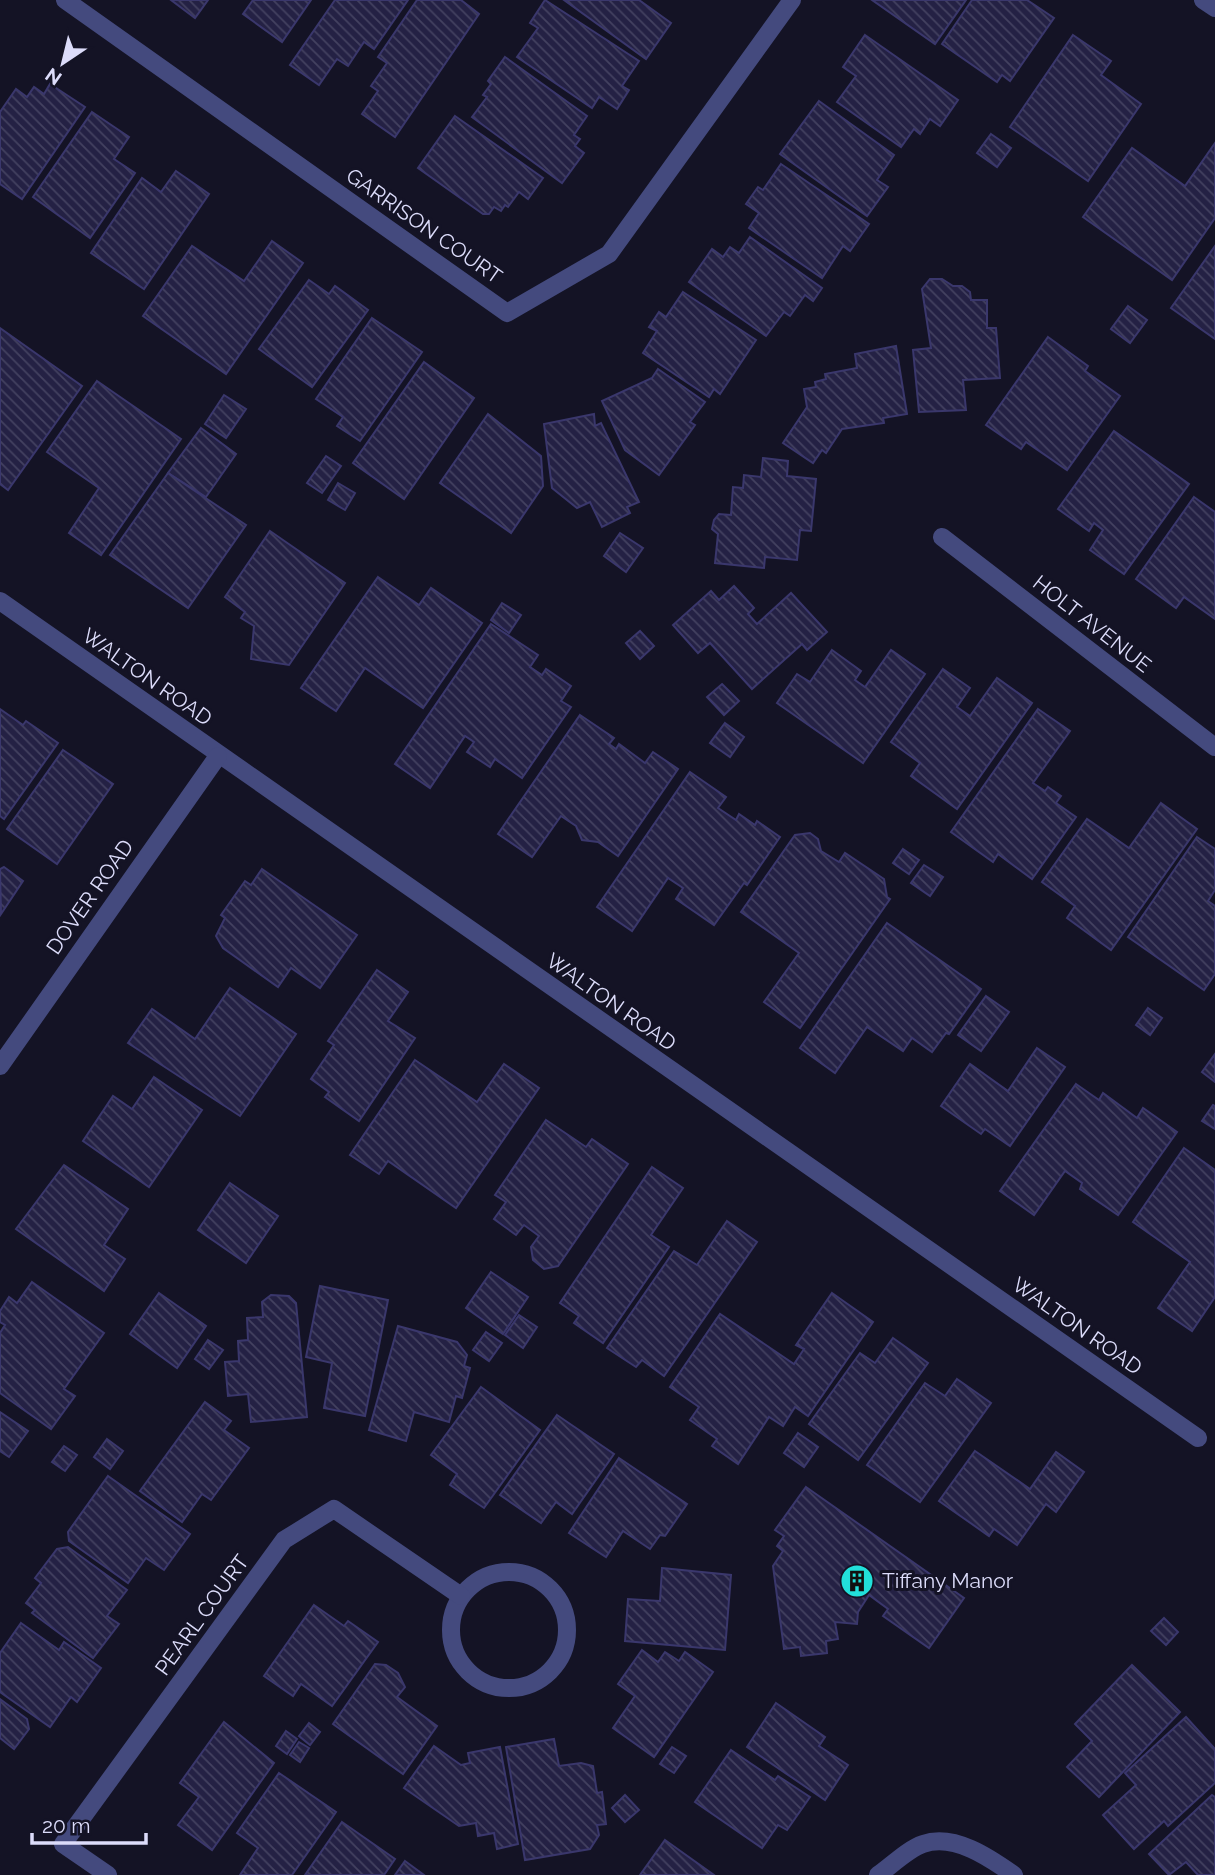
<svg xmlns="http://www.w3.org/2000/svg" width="1215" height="1875" font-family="Raleway,sans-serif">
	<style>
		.building { fill: url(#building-back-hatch); stroke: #3a376c; stroke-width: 2 }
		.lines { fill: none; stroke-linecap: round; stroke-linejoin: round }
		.minor { stroke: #444a7e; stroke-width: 18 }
		.labels { text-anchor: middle; stroke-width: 6; stroke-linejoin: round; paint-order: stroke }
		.street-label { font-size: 21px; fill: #dcdcfa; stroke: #141325 }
		.poi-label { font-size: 21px; fill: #dcdcfa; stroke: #141325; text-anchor: start }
	</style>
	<defs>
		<pattern id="building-back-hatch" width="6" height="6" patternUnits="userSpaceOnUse" patternTransform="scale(1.75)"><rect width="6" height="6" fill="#242144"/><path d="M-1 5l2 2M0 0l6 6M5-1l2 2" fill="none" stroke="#434160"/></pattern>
	</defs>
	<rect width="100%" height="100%" fill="#141325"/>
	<!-- building -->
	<g class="building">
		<polygon points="171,0 208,0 195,18"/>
		<polygon points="253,0 311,0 282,42 243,14"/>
		<polygon points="335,0 408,0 374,49 364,42 348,66 337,59 319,85 290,65"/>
		<polygon points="417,0 461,0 479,14 395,137 362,114 378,91 371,86 387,63 378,57"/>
		<polygon points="545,0 639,61 622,86 629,90 617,109 599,97 592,108 517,57 538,28 530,23"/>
		<polygon points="564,0 639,0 671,23 646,59"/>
		<polygon points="872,0 966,0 935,44"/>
		<polygon points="972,0 1027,0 1054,18 1010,81 1002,75 997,82 942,44"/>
		<polygon points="865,35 958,100 940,126 930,119 920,134 914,129 901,147 837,102 856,76 843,67"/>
		<polygon points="1073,35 1111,61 1101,75 1141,104 1088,181 1010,127"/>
		<polygon points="505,57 587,116 574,135 580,139 575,146 584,153 562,183 472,117 487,97 483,95 491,84 488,81"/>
		<polygon points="50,84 85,107 22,199 0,184 0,112 16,89 27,97 34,87 44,94"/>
		<polygon points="819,101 894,155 877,180 888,187 867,216 780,154"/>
		<polygon points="92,112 129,137 114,159 135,173 90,238 33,197"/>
		<polygon points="455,116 543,178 528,199 519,192 508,207 505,205 501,211 494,207 489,214 483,214 418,168"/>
		<polygon points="991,134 1011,148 997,167 977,153"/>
		<polygon points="1215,143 1215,218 1172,280 1083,217 1132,148 1185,186"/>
		<polygon points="781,164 869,224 850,251 843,246 822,278 749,228 759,213 746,204 758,187 763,190"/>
		<polygon points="176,171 209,194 144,289 91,253 142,178 161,192"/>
		<polygon points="750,237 822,288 813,301 805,295 790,316 784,312 766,336 689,282 712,249 723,257 730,247 739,253"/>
		<polygon points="272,241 303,263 226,374 143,316 192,246 244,281"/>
		<polygon points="1215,246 1215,339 1171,308"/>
		<polygon points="930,279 942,279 953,286 962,286 970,292 971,300 987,300 987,328 996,328 1000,378 963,380 966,410 919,412 913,350 931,348 922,289"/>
		<polygon points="309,280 329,294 335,286 368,310 312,387 259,349"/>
		<polygon points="683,292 756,340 720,394 714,389 709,397 643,353 657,331 649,327 659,312 666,317"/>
		<polygon points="1128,306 1147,320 1130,343 1111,329"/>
		<polygon points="372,318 422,352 360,441 337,426 343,417 316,399"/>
		<polygon points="0,328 82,386 8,490 0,484"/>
		<polygon points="1048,337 1088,366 1085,371 1120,396 1067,470 1026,442 1021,449 986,425"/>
		<polygon points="896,346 907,414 883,418 884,423 842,429 826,453 822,450 813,463 783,443 807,407 804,389 816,387 815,382 826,379 825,374 857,368 855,354"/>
		<polygon points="424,362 474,398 404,499 353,463"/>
		<polygon points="658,369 705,402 690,422 695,425 659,475 625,450 602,401 652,378"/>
		<polygon points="97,381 181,439 101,555 69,533 99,488 47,452"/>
		<polygon points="224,395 246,409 226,438 205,424"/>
		<polygon points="488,414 541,456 543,486 511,533 440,483"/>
		<polygon points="594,414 595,426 601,423 639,502 627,507 630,513 602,527 590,502 577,508 552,488 544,424"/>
		<polygon points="201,428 236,454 206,497 168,473"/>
		<polygon points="1114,431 1189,484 1124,574 1090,550 1103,530 1094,523 1089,531 1058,509"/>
		<polygon points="326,456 341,466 322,493 307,483"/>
		<polygon points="763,458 788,461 787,476 816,479 811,531 800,530 797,560 765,557 764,568 715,563 718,534 712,529 714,520 719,514 731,515 733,487 743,488 744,475 761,477"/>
		<polygon points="168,473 246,525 188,608 110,555"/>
		<polygon points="338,483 355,493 345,510 328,500"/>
		<polygon points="1194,497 1215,512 1215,619 1184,597 1176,608 1136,579"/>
		<polygon points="270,531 345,583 289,665 251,659 254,626 241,618 245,612 225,597"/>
		<polygon points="620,533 643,548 626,572 604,556"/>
		<polygon points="378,577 419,605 431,588 482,623 423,708 365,668 336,711 301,688"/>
		<polygon points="734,586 754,608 748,614 757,624 791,593 827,632 807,650 802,644 752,689 710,643 698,653 673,625 711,591 719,600"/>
		<polygon points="502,603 521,615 509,633 491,620"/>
		<polygon points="491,624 538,655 530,667 542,675 546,669 571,686 561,701 571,707 522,778 495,759 490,767 467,752 474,742 465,736 430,788 395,764"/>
		<polygon points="640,631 654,646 640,659 626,643"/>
		<polygon points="832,650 861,671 855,680 865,687 891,650 925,674 863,763 777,703 797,674 810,682"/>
		<polygon points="943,669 970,688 957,707 970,716 997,678 1032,703 957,809 911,776 920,763 891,742"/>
		<polygon points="722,684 739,701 724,715 707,697"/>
		<polygon points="0,709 23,725 26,721 58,743 4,819 0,816"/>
		<polygon points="1038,709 1070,731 1033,783 1045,791 1048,787 1061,796 1056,803 1076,817 1032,879 998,854 993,862 951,832"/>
		<polygon points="580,715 614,738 609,744 616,749 619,744 645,763 653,752 678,769 618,856 598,842 582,840 576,826 561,816 532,857 498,834"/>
		<polygon points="725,723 744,737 730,757 710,743"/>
		<polygon points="63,750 113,784 57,864 7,829"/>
		<polygon points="690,772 726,797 718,808 736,820 739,814 755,825 757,821 780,837 747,885 744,883 714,925 676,899 683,888 668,878 632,931 597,907"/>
		<polygon points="1161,803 1197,829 1111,950 1067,918 1075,906 1042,882 1087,819 1129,848"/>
		<polygon points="810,833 818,839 821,851 839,862 845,853 884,879 887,897 890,899 800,1028 764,1002 799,953 741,912 795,835"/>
		<polygon points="1197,837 1215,849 1215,890 1208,901 1215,906 1215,974 1204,990 1128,937"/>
		<polygon points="903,849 919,860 909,874 893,863"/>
		<polygon points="924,865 943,877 930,896 911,883"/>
		<polygon points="4,867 23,881 1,914 0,869"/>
		<polygon points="262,869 357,935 320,988 291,968 278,987 223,948 216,936 225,918 221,915 245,881 251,885"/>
		<polygon points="887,923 981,989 949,1034 946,1033 932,1052 912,1038 903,1051 867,1027 835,1073 800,1048"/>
		<polygon points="377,970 408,992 388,1021 415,1038 359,1121 325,1097 329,1092 311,1079 334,1045 328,1041"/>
		<polygon points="230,988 296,1034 240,1116 128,1043 152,1009 195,1039"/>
		<polygon points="986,996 1009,1012 981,1051 958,1035"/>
		<polygon points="1148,1008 1162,1018 1150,1035 1136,1025"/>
		<polygon points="1037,1048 1065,1067 1010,1146 985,1129 981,1134 941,1106 970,1064 1008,1091"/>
		<polygon points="1215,1054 1215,1082 1202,1072"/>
		<polygon points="415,1060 477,1102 504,1064 539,1088 456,1208 388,1161 379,1174 350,1155"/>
		<polygon points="154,1077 202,1110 149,1187 83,1141 113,1096 132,1109"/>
		<polygon points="1076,1084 1099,1100 1103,1093 1137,1118 1143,1108 1177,1132 1118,1215 1080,1189 1082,1183 1065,1171 1034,1215 1000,1191"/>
		<polygon points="1213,1105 1215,1106 1215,1129 1202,1121"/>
		<polygon points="546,1120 586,1147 592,1139 628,1164 558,1266 544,1269 533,1260 531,1247 539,1236 524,1225 516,1235 494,1219 506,1202 495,1195"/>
		<polygon points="1184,1148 1215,1170 1215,1297 1192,1331 1158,1308 1190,1262 1133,1222"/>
		<polygon points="64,1165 128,1209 104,1245 125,1259 104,1291 16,1229"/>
		<polygon points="652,1167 683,1188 651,1235 669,1247 603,1343 574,1323 579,1316 560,1303"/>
		<polygon points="230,1183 278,1216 246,1263 198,1230"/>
		<polygon points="727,1221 757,1242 664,1376 642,1360 636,1367 607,1348 674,1251 697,1265"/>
		<polygon points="491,1272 528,1297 503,1334 466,1308"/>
		<polygon points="32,1282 104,1333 64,1389 75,1396 51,1429 0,1393 0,1333 5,1325 0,1322 0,1311 9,1297 17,1303"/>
		<polygon points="320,1286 388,1300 365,1416 324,1408 332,1363 306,1357"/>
		<polygon points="159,1293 206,1326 177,1368 130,1334"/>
		<polygon points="832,1293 873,1322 808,1416 795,1407 783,1426 769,1417 738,1464 712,1446 717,1439 690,1420 699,1407 670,1387 720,1314 794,1364 804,1349 796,1345"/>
		<polygon points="271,1295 289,1296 296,1303 307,1417 251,1422 248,1394 228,1396 225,1362 239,1361 238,1341 248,1340 247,1318 263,1317 262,1302"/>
		<polygon points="519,1315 537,1327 523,1348 505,1335"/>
		<polygon points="398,1326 457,1342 467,1355 464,1366 470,1368 462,1398 456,1396 449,1422 414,1412 406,1441 369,1430"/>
		<polygon points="486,1332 502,1343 489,1361 473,1350"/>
		<polygon points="893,1338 928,1363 858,1460 809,1424 860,1353 875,1363"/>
		<polygon points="208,1340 223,1350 209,1369 195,1359"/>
		<polygon points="957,1379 991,1403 920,1502 867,1465 925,1383 945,1396"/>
		<polygon points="481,1387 540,1430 484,1508 450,1485 457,1474 431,1455"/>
		<polygon points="205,1402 231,1421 224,1430 249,1448 211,1500 202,1494 182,1522 140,1491"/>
		<polygon points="0,1412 28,1431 9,1457 0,1451"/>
		<polygon points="557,1415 614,1454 572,1514 556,1502 541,1523 500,1495"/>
		<polygon points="798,1433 818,1447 804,1467 784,1453"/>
		<polygon points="107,1439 123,1451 110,1469 94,1457"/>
		<polygon points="64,1446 77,1455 65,1471 52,1462"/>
		<polygon points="975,1451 1030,1489 1056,1452 1084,1472 1056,1512 1046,1504 1017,1545 994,1529 989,1536 939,1501"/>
		<polygon points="619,1458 687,1504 665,1536 660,1535 650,1549 623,1531 606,1557 569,1533"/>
		<polygon points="108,1476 190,1534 164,1570 146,1558 128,1583 69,1541 68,1532"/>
		<polygon points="806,1487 964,1598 929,1648 883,1616 888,1609 869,1595 858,1612 857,1624 835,1622 838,1639 826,1641 827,1653 801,1656 800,1647 784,1649 773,1566 783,1551 777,1546 784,1536 775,1530"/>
		<polygon points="68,1547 127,1590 107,1616 119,1624 93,1658 32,1613 35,1610 26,1603 41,1583 35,1578 57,1549"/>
		<polygon points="662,1568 731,1575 725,1650 625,1641 628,1599 660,1601"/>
		<polygon points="314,1605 344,1626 348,1621 378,1642 332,1706 301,1684 293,1696 264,1676"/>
		<polygon points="1164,1618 1178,1632 1166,1645 1151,1631"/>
		<polygon points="21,1623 59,1650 64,1642 101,1668 77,1702 71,1697 50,1727 0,1692 0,1653"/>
		<polygon points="642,1650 658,1662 665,1652 679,1661 685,1652 713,1672 654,1757 613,1728 635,1696 618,1684"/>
		<polygon points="375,1664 386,1665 398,1673 405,1687 397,1697 437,1726 403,1774 333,1724"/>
		<polygon points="1132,1665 1180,1712 1099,1797 1067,1767 1092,1741 1075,1724"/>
		<polygon points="0,1699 27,1719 29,1729 14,1749 0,1738"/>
		<polygon points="776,1703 825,1737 819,1746 848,1765 825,1800 747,1747"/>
		<polygon points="1186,1717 1215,1749 1215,1783 1168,1826 1164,1821 1134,1849 1103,1815 1136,1785 1125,1773"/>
		<polygon points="224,1722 274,1763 212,1850 178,1825 199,1797 180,1783"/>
		<polygon points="309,1723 320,1732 310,1745 299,1736"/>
		<polygon points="286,1731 297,1739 287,1754 276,1746"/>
		<polygon points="554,1739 559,1766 581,1763 593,1766 597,1793 602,1792 606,1824 597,1825 599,1835 590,1849 525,1860 506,1747"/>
		<polygon points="299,1742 309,1748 300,1762 290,1755"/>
		<polygon points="434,1746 461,1765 470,1763 468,1753 500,1747 518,1844 497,1849 494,1833 478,1836 476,1823 459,1826 404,1788"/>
		<polygon points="672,1747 686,1756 674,1773 660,1764"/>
		<polygon points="731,1750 775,1780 778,1776 810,1797 787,1830 778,1825 762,1848 695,1802"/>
		<polygon points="279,1773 336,1812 292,1875 240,1875 258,1848 237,1833"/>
		<polygon points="625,1795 639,1810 625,1822 612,1808"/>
		<polygon points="1212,1795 1215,1797 1215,1875 1198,1875 1186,1862 1169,1875 1149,1854"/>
		<polygon points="342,1822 395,1859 384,1875 305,1875"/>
		<polygon points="665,1840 714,1875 640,1875"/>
		<polygon points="405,1861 424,1875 395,1875"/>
	</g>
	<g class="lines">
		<!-- minor -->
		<g class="minor">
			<polyline points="65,0 507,313 609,254 792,0"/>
			<polyline points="1203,0 1215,8"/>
			<polyline points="942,537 1215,747"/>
			<polyline points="0,601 1198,1438"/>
			<polyline points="0,1066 218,756"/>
			<circle cx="509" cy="1630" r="58"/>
			<polyline points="108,1875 63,1844 284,1540 334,1509 461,1596"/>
			<path d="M878 1875C891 1866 908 1849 923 1844 954 1833 990 1858 1014 1875"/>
		</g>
	</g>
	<!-- icons -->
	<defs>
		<symbol id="building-disc" viewBox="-11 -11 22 22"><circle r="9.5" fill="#22e0da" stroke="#141325"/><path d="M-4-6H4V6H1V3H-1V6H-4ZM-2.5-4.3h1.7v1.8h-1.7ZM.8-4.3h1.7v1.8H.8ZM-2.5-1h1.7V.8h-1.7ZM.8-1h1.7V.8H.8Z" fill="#111"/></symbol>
	</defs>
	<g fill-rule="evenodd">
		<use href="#building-disc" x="838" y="1562" width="38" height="38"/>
	</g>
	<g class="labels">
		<!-- street labels -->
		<g class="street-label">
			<text transform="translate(424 226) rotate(35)" y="7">GARRISON COURT</text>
			<text transform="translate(1092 624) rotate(38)" y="7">HOLT AVENUE</text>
			<text transform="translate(147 677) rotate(35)" y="7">WALTON ROAD</text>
			<text transform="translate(90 897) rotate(-55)" y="7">DOVER ROAD</text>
			<text transform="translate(611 1002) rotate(35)" y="7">WALTON ROAD</text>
			<text transform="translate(1077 1326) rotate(35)" y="7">WALTON ROAD</text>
			<text transform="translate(202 1615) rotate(-54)" y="7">PEARL COURT</text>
		</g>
		<!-- poi labels -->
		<g class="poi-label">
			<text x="882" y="1588">Tiffany Manor</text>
		</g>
	</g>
	<!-- north arrow -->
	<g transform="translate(63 63) rotate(215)" stroke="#141325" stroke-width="5" paint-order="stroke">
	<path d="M0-5L12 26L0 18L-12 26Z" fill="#dcdcfa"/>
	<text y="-10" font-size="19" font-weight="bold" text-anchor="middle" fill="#dcdcfa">N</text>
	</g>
	<!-- scale -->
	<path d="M32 1833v10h114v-10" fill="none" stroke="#dcdcfa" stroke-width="3.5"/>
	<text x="42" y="1833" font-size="21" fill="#dcdcfa" stroke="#141325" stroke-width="5" paint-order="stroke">20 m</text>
</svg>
